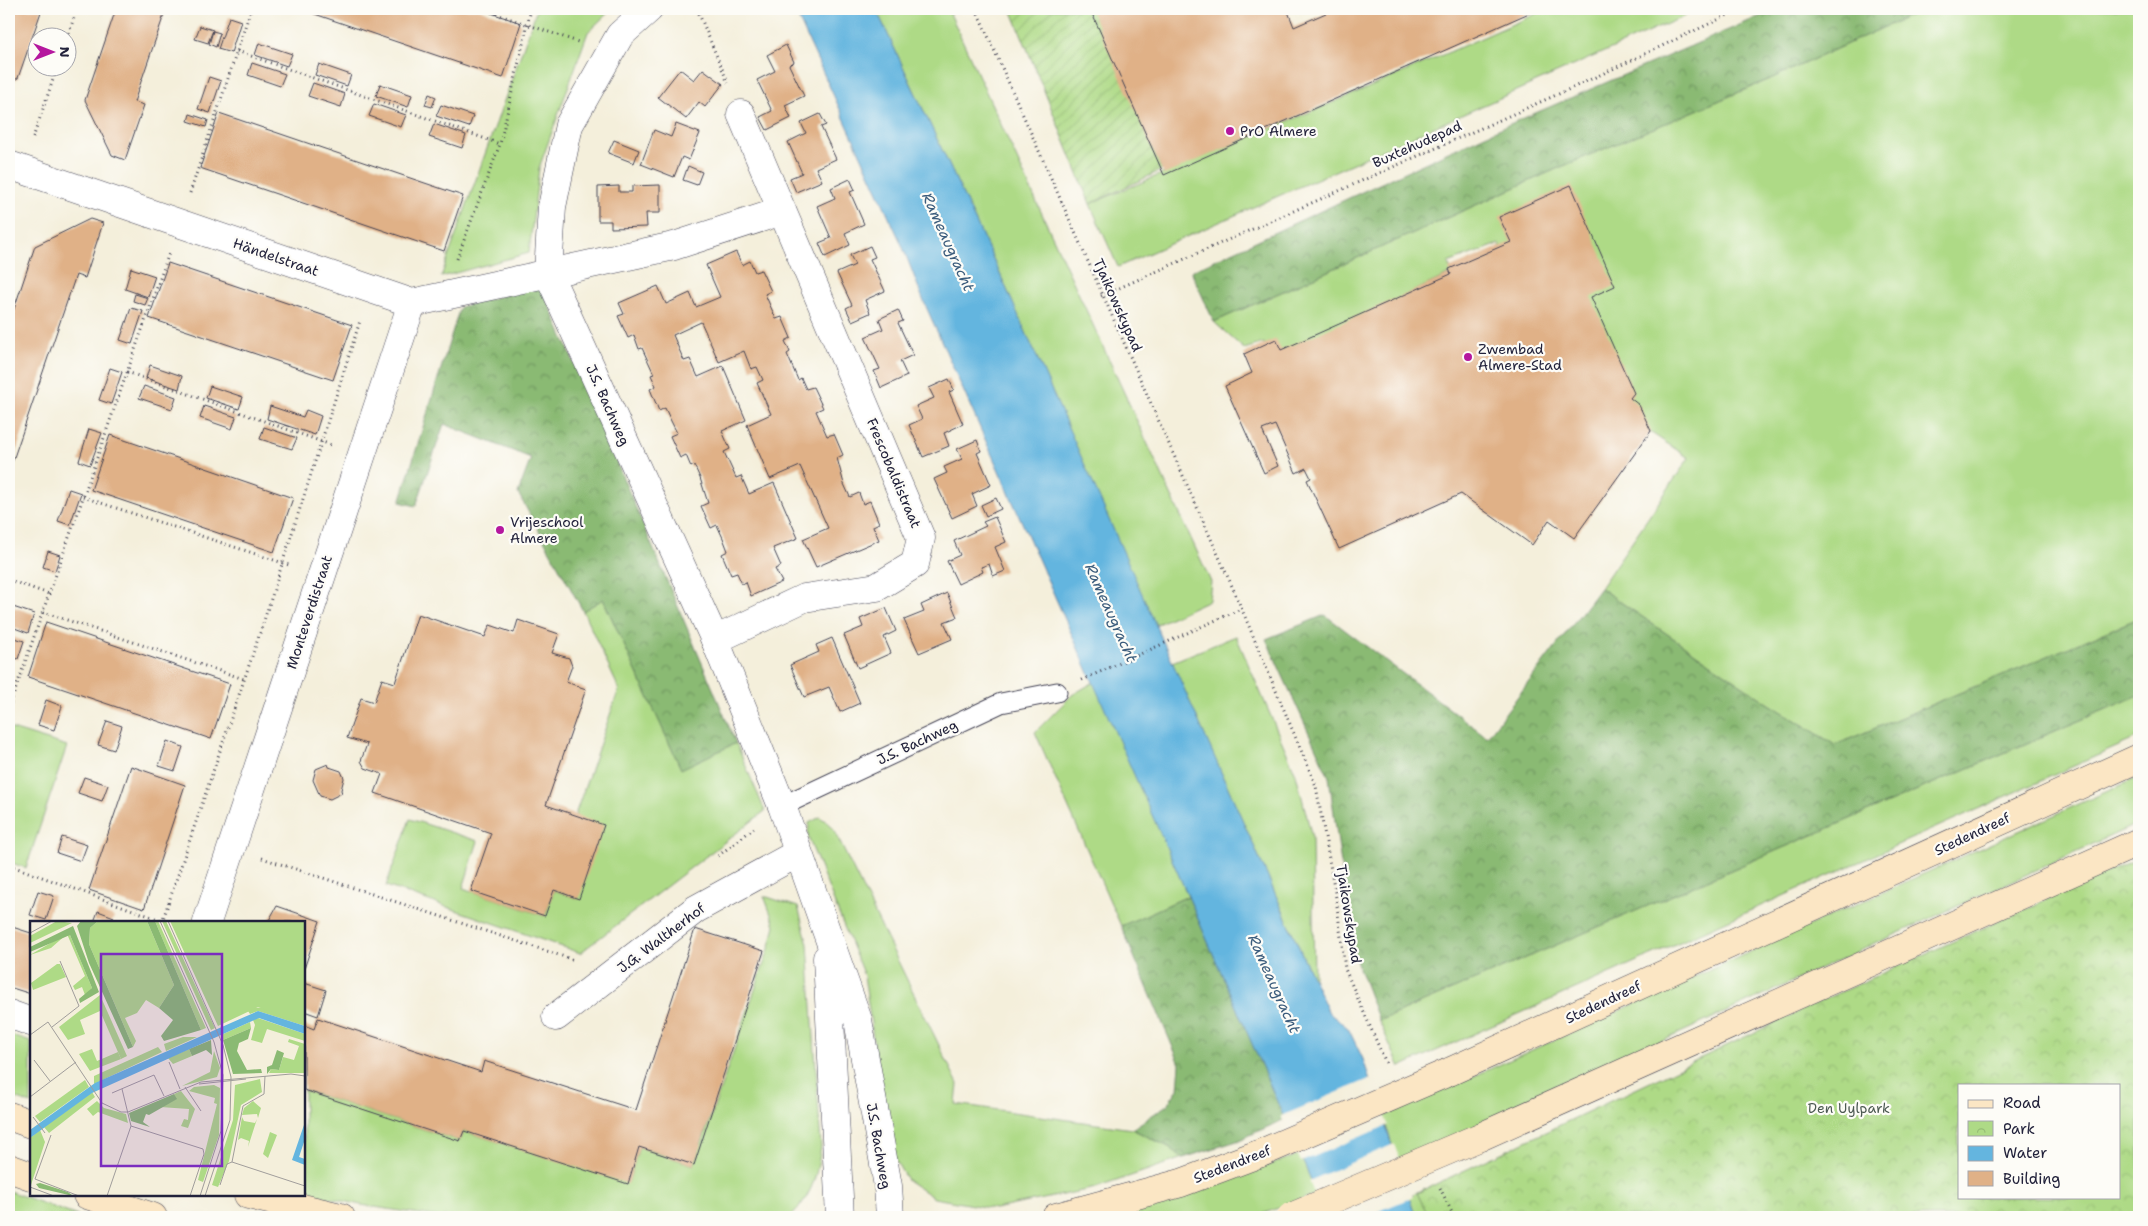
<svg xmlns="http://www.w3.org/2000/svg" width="2148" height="1226" font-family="'Shantell Sans',sans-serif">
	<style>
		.grass { fill: #aeda86; stroke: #687e60 }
		.forest { fill: url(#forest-crowns); stroke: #566e57 }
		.park { fill: url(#park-crowns); stroke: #687e60; fill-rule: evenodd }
		.garden { fill: url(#garden-furrows); stroke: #687e60 }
		.water { fill: #64b5df; stroke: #436c8d }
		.pier { fill: #f4efdb }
		.building { fill: #e0b187 }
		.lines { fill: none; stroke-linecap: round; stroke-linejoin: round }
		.lane-casing { stroke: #424153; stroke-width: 21 }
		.street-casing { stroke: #424153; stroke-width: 29 }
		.secondary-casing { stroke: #424153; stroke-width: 29 }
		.path { stroke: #424153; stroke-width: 3; stroke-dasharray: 1 4; stroke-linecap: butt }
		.lane { stroke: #fff; stroke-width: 19 }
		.street { stroke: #fff; stroke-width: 28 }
		.secondary { stroke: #fbe6c4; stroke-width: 28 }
		.secondary-bridge-casing { stroke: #424153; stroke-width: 29; stroke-linecap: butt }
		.secondary-bridge { stroke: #fbe6c4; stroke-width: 28 }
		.poi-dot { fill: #b5179e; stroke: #fdfcf7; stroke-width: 2 }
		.labels { text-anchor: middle; stroke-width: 4.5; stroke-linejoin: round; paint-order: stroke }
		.poi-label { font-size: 14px; fill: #22223b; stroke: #fdfcf7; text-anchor: start }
		.street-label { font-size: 14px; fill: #22223b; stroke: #fdfcf7 }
		.park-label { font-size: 14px; fill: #4c5952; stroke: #fdfcf7 }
		.water-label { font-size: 15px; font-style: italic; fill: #3c5d7d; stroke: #fdfcf7 }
		.inset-road { fill: none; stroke: #a09d9b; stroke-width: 1 }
		.view { fill: #7b2cbf; fill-opacity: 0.15; stroke: #7b2cbf; stroke-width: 2.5 }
		.inset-edge { fill: none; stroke: #22223b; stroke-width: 2.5 }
	</style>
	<defs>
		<pattern id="forest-crowns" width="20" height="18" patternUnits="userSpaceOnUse" patternTransform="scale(1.25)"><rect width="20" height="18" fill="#8aba73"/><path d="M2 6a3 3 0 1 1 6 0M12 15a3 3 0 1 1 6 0" fill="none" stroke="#709760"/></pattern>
		<pattern id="park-crowns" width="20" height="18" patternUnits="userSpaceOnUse" patternTransform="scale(1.25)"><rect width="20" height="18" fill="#aeda86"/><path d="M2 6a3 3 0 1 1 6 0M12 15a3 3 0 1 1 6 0" fill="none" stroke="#95bb75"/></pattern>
		<pattern id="garden-furrows" width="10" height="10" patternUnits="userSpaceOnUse" patternTransform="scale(1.25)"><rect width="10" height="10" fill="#aeda86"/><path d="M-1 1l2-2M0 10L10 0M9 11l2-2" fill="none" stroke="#95bb75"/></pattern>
	</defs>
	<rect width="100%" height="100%" fill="#fdfcf7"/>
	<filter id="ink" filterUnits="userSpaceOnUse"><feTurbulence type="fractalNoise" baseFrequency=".02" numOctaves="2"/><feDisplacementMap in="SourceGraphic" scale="10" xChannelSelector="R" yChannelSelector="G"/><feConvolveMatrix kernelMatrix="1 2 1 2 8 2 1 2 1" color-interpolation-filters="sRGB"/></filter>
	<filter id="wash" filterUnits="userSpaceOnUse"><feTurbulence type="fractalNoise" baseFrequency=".0096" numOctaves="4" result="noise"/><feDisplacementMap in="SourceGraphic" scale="20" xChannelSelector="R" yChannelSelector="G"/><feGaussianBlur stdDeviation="1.12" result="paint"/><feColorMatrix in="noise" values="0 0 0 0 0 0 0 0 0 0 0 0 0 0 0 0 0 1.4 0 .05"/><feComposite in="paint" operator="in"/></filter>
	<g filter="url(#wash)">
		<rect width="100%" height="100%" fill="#f4efdb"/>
		<!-- grass -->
		<g class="grass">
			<polygon points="537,9 612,9 588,32 539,168 529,253 441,277"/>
			<polygon points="876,9 948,9 1211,582 1209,600 1155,625 996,265"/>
			<polygon points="1547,9 1701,9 1118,267 1090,204 1372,86"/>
			<polygon points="1924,9 2139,9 2139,618 1835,745 1768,703 1600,588 1689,458 1555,369 1499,244 1448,263 1452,273 1274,357 1264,343 1244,349 1214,322 1561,167 1768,80"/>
			<polygon points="603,599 681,768 736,743 765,811 580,953 386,886 410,819 478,841 463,888 545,916 554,890 579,899 575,815 619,689 583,611"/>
			<polygon points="1236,636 1296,774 1312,837 1314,981 1172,662"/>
			<polygon points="1094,682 1188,896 1121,926 1035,732 1072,695"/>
			<polygon points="2139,695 2139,737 1400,1067 1379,1021"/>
			<polygon points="9,728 67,746 26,868 9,862"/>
			<polygon points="2139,777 2139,823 1398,1162 1383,1117"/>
			<polygon points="820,817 832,826 958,1084 956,1104 1132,1129 1169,1147 1183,1158 1096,1188 995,1209 934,1198 907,1180 890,1151 864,976 808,837 809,823"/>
			<path d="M764 896 798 907 808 944 821 1147C817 1175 812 1198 789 1217H440L361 1205 304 1192V1090L460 1141 464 1131 628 1183 639 1147 694 1165 770 946 775 925Z"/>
			<polygon points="9,1035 31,1042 31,1104 9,1096"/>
			<polygon points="1300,1154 1317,1194 1254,1217 1109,1217 1188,1194"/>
			<polygon points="1425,1188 1440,1217 1416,1217 1409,1196"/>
			<polygon points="9,1191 80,1217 9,1217"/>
		</g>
		<!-- forest -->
		<g class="forest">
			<polygon points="1777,9 1924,9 1768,80 1561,167 1214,322 1191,271 1496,130"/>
			<polygon points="541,285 736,743 681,769 603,599 583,611 518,493 531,458 444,424 416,506 400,502 460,307"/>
			<polygon points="1600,588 1768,703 1835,745 2139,618 2139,695 1379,1021 1353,952 1329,777 1266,639 1325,615 1487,737"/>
			<polygon points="1188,896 1285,1119 1237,1141 1183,1158 1169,1147 1132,1129 1167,1105 1178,1089 1180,1064 1121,926"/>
		</g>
		<!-- park -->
		<path class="park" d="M2139 858V1217H1429L1417 1193 1825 999ZM1959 1085H2119V1197H1959Z"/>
		<!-- garden -->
		<polygon class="garden" points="1011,9 1092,9 1162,170 1090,204"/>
		<!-- water -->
		<polygon class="water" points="794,9 876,9 996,265 1314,981 1329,1013 1348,1028 1363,1059 1416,1217 1327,1217 1188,896 924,302 902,245"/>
		<!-- pier -->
		<g class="pier">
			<polygon points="1372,1078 1388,1125 1301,1162 1281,1116"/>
			<polygon points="1394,1144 1413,1197 1365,1217 1324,1217 1309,1181"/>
		</g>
		<g id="blocks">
			<!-- building -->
			<g class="building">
				<polygon points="9,9 42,9 18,78 9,83"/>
				<polygon points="116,9 166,9 134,102 144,105 125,160 112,155 85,100"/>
				<polygon points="300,9 479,9 521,23 503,78"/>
				<polygon points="1090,9 1287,9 1294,27 1335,9 1538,9 1164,175"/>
				<polygon points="229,17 241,21 231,53 218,49"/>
				<polygon points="200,26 213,30 208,43 195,39"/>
				<polygon points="213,31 220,33 216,47 209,44"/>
				<polygon points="259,43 292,54 287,66 255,55"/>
				<polygon points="786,45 794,62 789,65 804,96 785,105 791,118 767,130 760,117 772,111 757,80 775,71 767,55"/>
				<polygon points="252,63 285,74 280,86 248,75"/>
				<polygon points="319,64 351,75 347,86 315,75"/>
				<polygon points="680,69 694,80 703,69 723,84 705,107 699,102 686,119 658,97"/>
				<polygon points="209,77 221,81 210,113 198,109"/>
				<polygon points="313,83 345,94 341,107 308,96"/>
				<polygon points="380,84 412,95 408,107 376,96"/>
				<polygon points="429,94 436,97 432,107 425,105"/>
				<polygon points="374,104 406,115 401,127 369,116"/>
				<polygon points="441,105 473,116 469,127 436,116"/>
				<polygon points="219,113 463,196 444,251 200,168"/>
				<polygon points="190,114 208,120 206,127 188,121"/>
				<polygon points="820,114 826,125 821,127 836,159 816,168 822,181 796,192 790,178 802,173 788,142 806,133 801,123"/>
				<polygon points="434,124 466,135 462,148 429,137"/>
				<polygon points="676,124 700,133 689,160 682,157 674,177 641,164 654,130 671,137"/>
				<polygon points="614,140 639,150 634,163 608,153"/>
				<polygon points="688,166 702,172 697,185 683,180"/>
				<polygon points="850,179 855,190 850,192 864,224 845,233 850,245 825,257 819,243 831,238 817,206 835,198 831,188"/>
				<polygon points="660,185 660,213 646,213 647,227 611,228 611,221 598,221 598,187 619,186 619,192 632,192 632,186"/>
				<polygon points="1571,185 1615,286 1591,297 1634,393 1630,398 1639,405 1651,431 1574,538 1549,520 1532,545 1461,494 1339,549 1307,480 1311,478 1306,468 1296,473 1275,425 1262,430 1278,466 1264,473 1225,386 1252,373 1244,354 1276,339 1281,350 1451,274 1449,269 1511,242 1499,217"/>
				<polygon points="90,219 103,223 85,278 76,275 9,472 9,324 35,246"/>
				<polygon points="870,246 875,257 870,259 885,291 865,300 870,313 852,321 846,308 852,305 837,273 855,265 850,255"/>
				<polygon points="736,252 742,265 750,261 755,272 761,270 771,291 765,294 776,319 782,317 791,338 785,341 790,352 787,354 798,380 801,378 806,389 813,387 823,408 816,411 827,436 834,434 843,455 837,458 844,484 850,497 859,493 863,504 870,501 879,523 873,526 879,540 816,567 803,539 828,528 800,466 770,479 747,425 771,414 757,383 763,380 757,367 751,369 744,351 719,362 701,322 673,335 684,361 690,359 698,377 723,366 746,420 722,431 730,449 724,452 736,478 741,476 749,494 774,483 798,538 773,548 781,566 775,569 782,582 751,596 746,582 742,584 737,573 731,575 722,554 728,551 723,538 717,525 711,528 701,506 708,503 700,478 694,465 691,467 686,455 680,458 670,436 677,433 671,421 665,408 659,411 650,389 656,386 651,375 654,374 642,348 639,349 634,335 628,338 618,316 624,314 619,303 658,286 666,304 690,293 696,307 720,297 706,265"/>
				<polygon points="168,263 352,325 333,380 149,318"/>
				<polygon points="131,268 155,276 148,297 125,289"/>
				<polygon points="135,294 148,298 145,305 133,301"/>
				<polygon points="131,308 143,311 132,344 120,340"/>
				<polygon points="898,310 903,321 898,323 913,355 900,361 907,376 881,388 874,371 880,369 865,337 883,329 879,319"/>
				<polygon points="150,365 182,376 179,389 146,378"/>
				<polygon points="110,368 122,372 111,404 99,400"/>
				<polygon points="949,379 954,390 949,392 963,424 944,433 949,446 923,457 909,425 922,419 916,406 934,398 929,388"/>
				<polygon points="144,386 176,397 172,409 139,398"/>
				<polygon points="210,386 243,397 239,409 206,398"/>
				<polygon points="204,406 236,417 232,429 200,418"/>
				<polygon points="270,406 303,417 306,410 321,416 315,435 267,419"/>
				<polygon points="264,427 297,438 292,449 260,439"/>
				<polygon points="89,429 102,433 90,465 79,461"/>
				<polygon points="110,435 293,498 274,552 91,490"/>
				<polygon points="977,440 981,451 977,453 991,485 972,494 977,506 952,518 934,479 947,473 944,467 962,459 957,449"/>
				<polygon points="69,489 81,493 70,525 58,521"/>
				<polygon points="996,498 1001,509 986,516 981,505"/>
				<polygon points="995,517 1006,542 995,547 1005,571 993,576 989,564 981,567 983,572 958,584 947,561 960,555 954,541 986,526 983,522"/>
				<polygon points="48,551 60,555 55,571 43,567"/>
				<polygon points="947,593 957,617 944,622 952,639 919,653 904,620 924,612 921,605"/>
				<polygon points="10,606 34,614 28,633 9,626"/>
				<polygon points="886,608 896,631 884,637 891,653 858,668 844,635 863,627 860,619"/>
				<polygon points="418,614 485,637 490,625 514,633 518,620 559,634 552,653 569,658 572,666 566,682 586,689 546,805 604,825 579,899 554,890 545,916 471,891 491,833 375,793 382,774 365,768 361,761 367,744 347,738 361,698 374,702 382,679 395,683"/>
				<polygon points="46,622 230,684 211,739 28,677"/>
				<polygon points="9,636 24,641 18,659 9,656"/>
				<polygon points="832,638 860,703 840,712 829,687 804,697 790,665 819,652 816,645"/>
				<polygon points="46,700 62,706 54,730 38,725"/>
				<polygon points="107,721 122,726 114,750 98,745"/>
				<polygon points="167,741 183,747 175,771 159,766"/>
				<polygon points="328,764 329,767 341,771 344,778 341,790 342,793 330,799 320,796 313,780 316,769"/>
				<polygon points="131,766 185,785 144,909 89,890"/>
				<polygon points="84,777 108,785 102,801 78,793"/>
				<polygon points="62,837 87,845 81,861 57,853"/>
				<polygon points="38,891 54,896 46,920 30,915"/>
				<polygon points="277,906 320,921 304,969 304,922 268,922"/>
				<polygon points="98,911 114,917 112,922 94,922"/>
				<polygon points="9,926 31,933 31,994 9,987"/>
				<polygon points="695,929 764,951 694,1165 639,1147 628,1184 464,1131 460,1141 304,1090 304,1025 314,1029 318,1018 481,1072 484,1061 636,1110"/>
				<polygon points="304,983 326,990 318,1016 304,1011"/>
			</g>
		</g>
	</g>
	<g filter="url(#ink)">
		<use href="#blocks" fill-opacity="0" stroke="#424153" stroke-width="1"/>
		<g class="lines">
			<defs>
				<polyline id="lane" points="782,806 1001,703 1057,692"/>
				<g id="street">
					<polyline points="649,9 620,35 569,125 552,207 548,273 715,640 782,806 858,1020 888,1186 890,1217"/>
					<polyline points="9,165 412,303 674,246 782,211"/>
					<polyline points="715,640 804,598 877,587 915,564 921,538 741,114"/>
					<polyline points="207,922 412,303"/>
					<polyline points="827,958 840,1217"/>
					<polyline points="9,1014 31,1022"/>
					<polyline points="556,1017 696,909 798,853"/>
				</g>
				<g id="secondary">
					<polyline points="1449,1072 2139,758"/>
					<polyline points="9,1116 31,1124"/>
					<polyline points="1480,1137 2139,842"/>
					<polyline points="9,1168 31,1176"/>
					<polyline points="87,1195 153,1217"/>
					<polyline points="248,1195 341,1217"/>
					<polyline points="1056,1217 1181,1183 1261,1153"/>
				</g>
			</defs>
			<!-- lane casing -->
			<use href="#lane" class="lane-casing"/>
			<!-- street casing -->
			<use href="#street" class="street-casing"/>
			<!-- secondary casing -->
			<use href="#secondary" class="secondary-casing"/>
			<!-- path -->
			<g class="path">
				<polyline points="482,9 578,42"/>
				<polyline points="697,9 728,83"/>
				<polyline points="976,9 1235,593 1316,786 1336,898 1345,969 1386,1063"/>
				<polyline points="67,38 77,9"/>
				<polyline points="237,51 500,144"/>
				<polyline points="33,138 57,68"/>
				<polyline points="190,193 251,9"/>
				<polyline points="9,207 11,200"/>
				<polyline points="457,259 500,144 531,9"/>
				<polyline points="1101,296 1572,88 1741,9"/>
				<polyline points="127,372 331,445"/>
				<polyline points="83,497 289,565"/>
				<polyline points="9,580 49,594"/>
				<polyline points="43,612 244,679"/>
				<polyline points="1082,680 1241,609"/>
				<polyline points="9,708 169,253"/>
				<polyline points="718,856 754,828"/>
				<polyline points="262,858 574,960"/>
				<polyline points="9,865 166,922"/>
				<polyline points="162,922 261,630 360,321"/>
				<polyline points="1440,1188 1454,1217"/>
			</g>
			<!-- lane -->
			<use href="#lane" class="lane"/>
			<!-- street -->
			<use href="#street" class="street"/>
			<!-- secondary -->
			<use href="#secondary" class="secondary"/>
			<defs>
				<g id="secondary-bridge">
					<polyline points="1261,1153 1449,1072"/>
					<polyline points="1291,1217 1480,1137"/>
				</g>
			</defs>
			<!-- secondary-bridge casing -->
			<use href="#secondary-bridge" class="secondary-bridge-casing"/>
			<!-- secondary-bridge -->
			<use href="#secondary-bridge" class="secondary-bridge"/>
		</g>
	</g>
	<!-- markers -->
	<g class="poi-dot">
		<circle cx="1230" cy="131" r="5"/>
		<circle cx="1468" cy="357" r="5"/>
		<circle cx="500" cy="530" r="5"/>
	</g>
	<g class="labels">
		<!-- poi labels -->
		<g class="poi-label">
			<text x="1240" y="136">PrO Almere</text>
			<text x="1478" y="354">Zwembad<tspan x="1478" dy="16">Almere-Stad</tspan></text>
			<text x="510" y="527">Vrijeschool<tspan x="510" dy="16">Almere</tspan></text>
		</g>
		<!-- street labels -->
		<g class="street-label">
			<text transform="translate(1417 144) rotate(-24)" y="5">Buxtehudepad</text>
			<text transform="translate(276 257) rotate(19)" y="5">Händelstraat</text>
			<text transform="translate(1118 305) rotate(66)" y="5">Tjaikowskypad</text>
			<text transform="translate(608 405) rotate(66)" y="5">J.S. Bachweg</text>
			<text transform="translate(894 473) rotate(67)" y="5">Frescobaldistraat</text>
			<text transform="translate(309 612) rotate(-72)" y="5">Monteverdistraat</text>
			<text transform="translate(917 742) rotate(-25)" y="5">J.S. Bachweg</text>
			<text transform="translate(1972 834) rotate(-25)" y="5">Stedendreef</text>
			<text transform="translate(1349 914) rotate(81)" y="5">Tjaikowskypad</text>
			<text transform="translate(661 938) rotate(-37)" y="5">J.G. Waltherhof</text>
			<text transform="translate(1603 1002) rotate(-25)" y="5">Stedendreef</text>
			<text transform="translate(879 1146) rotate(80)" y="5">J.S. Bachweg</text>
			<text transform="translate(1232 1164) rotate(-21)" y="5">Stedendreef</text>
		</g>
		<!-- park labels -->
		<g class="park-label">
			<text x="1849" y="1113">Den Uylpark</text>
		</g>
		<!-- water labels -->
		<g class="water-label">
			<text transform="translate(948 242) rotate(66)" y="5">Rameaugracht</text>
			<text transform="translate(1111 613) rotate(66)" y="5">Rameaugracht</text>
			<text transform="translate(1274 984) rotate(66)" y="5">Rameaugracht</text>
		</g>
	</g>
	<!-- overview -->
	<g transform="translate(30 921)">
		<rect width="275" height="275" fill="#f4efdb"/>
		<path d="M27 0 42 2 0 22V15ZM68 0H117L144 64 129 87 116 79 107 92 95 97 106 120 103 126 59 23 60 7ZM125 0H128L176 107 171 109ZM132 0H136L185 107 181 109ZM36 13 40 14 62 67 55 76 49 78 55 74 52 66 45 69 43 65 55 55 37 13 21 27 0 34ZM27 43H30L36 56 3 69 1 62ZM70 74 97 135 91 138 70 90 50 99 55 113 38 119 29 106ZM275 86V105L228 90 220 93 216 87ZM228 97 275 113V120L237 108 232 122 221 119 225 104 223 99ZM220 101 221 107 193 119 191 114ZM153 116H167L136 130 134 123ZM259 118 275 123V152H239L241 148 249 149 253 136 264 139 269 125 258 121ZM128 126 132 131 64 163V155ZM159 128 162 135 143 143 138 137ZM184 130 190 147 187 156 152 165 180 151ZM230 158 232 171 211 184 199 240 188 266 182 264 203 199 205 164ZM55 159 59 166 10 201 5 195ZM184 164 190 167 189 214 173 261 168 259 187 183 184 182 185 177 159 170 164 166ZM151 170 165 188 158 207 151 205 154 198 158 199 159 188 130 186 146 178 144 173ZM62 171 65 176 19 212 14 206ZM67 180 74 187 96 193 98 202 68 191 63 195 57 188ZM223 180 231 187 228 197 227 193 212 194 214 187ZM212 196 214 200 225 202 227 198 218 226 219 220 211 217 208 219ZM10 209 15 221 1 264 0 217ZM240 211 247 214 238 237 233 233Z" fill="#aeda86"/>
		<path d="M51 0H68L60 7 59 23 103 126 98 128 59 42 47 5ZM117 0H125L171 109 134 120 131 115 143 99 129 87 144 64ZM43 5 69 71 50 82 49 78 62 67 40 14 0 31V26ZM221 107 218 118 209 122 207 130 217 149 231 148 232 152 203 153 193 119ZM181 119 182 134 176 129 162 135 159 128ZM247 129 254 132 249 149 241 148 237 153V146L242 144ZM144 173 147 178 119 194 116 193 113 201 120 206 101 200 99 192ZM10 262 38 271 43 275 9 267 6 263Z" fill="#8aba73"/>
		<path d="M140 0H275V103L228 86 188 105Z" fill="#aeda86"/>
		<path d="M62 128 67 140 88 131 91 138 60 150 49 133Z" fill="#aeda86"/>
		<path d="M228 90 275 105V113L229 97 62 172 0 217V209L65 162ZM275 201V218L269 236 275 238V244L262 239Z" fill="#64b5df"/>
		<path class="inset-road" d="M130 0 184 121 193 154 191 210 170 275M138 0 193 124 201 156 200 199 175 275M0 12 22 0M22 106 49 85 30 40M0 114 18 101 72 182 91 191H98L171 161 261 153 275 155M4 139 20 160M139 141 150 168M169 163 216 158M155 166 171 190M82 172 124 154 134 175M0 176 46 141M3 196 15 212M101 205 173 228 174 233 160 275M21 214 5 258 49 275M202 241 275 265M190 264 197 243 202 241 213 185 234 173 235 155M0 266 24 275M77 275 101 205 92 168"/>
		<path class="view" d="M71 33H192V245H71Z"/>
		<rect width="275" height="275" class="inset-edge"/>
	</g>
	<!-- margin -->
	<rect width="2148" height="1226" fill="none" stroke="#fdfcf7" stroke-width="30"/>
	<!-- legend -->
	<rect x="1958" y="1084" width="162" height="115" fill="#fdfcf7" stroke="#a5a5ac"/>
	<rect x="1968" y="1100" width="25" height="8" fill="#fbe6c4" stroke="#a5a5ac"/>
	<text x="2003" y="1108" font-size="15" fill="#22223b">Road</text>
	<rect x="1968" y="1121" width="25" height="15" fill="url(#park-crowns)" stroke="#a5a5ac"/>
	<text x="2003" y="1134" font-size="15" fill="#22223b">Park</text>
	<rect x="1968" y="1146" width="25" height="15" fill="#64b5df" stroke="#a5a5ac"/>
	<text x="2003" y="1158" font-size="15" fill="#22223b">Water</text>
	<rect x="1968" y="1171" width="25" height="15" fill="#e0b187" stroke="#a5a5ac"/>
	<text x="2003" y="1184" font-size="15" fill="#22223b">Building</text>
	<!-- north arrow -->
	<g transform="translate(52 52) rotate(90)"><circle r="24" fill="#fdfcf7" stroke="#a5a5ac"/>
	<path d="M0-4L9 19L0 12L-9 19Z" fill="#b5179e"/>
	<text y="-8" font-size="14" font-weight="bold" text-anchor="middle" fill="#22223b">N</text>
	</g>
</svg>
